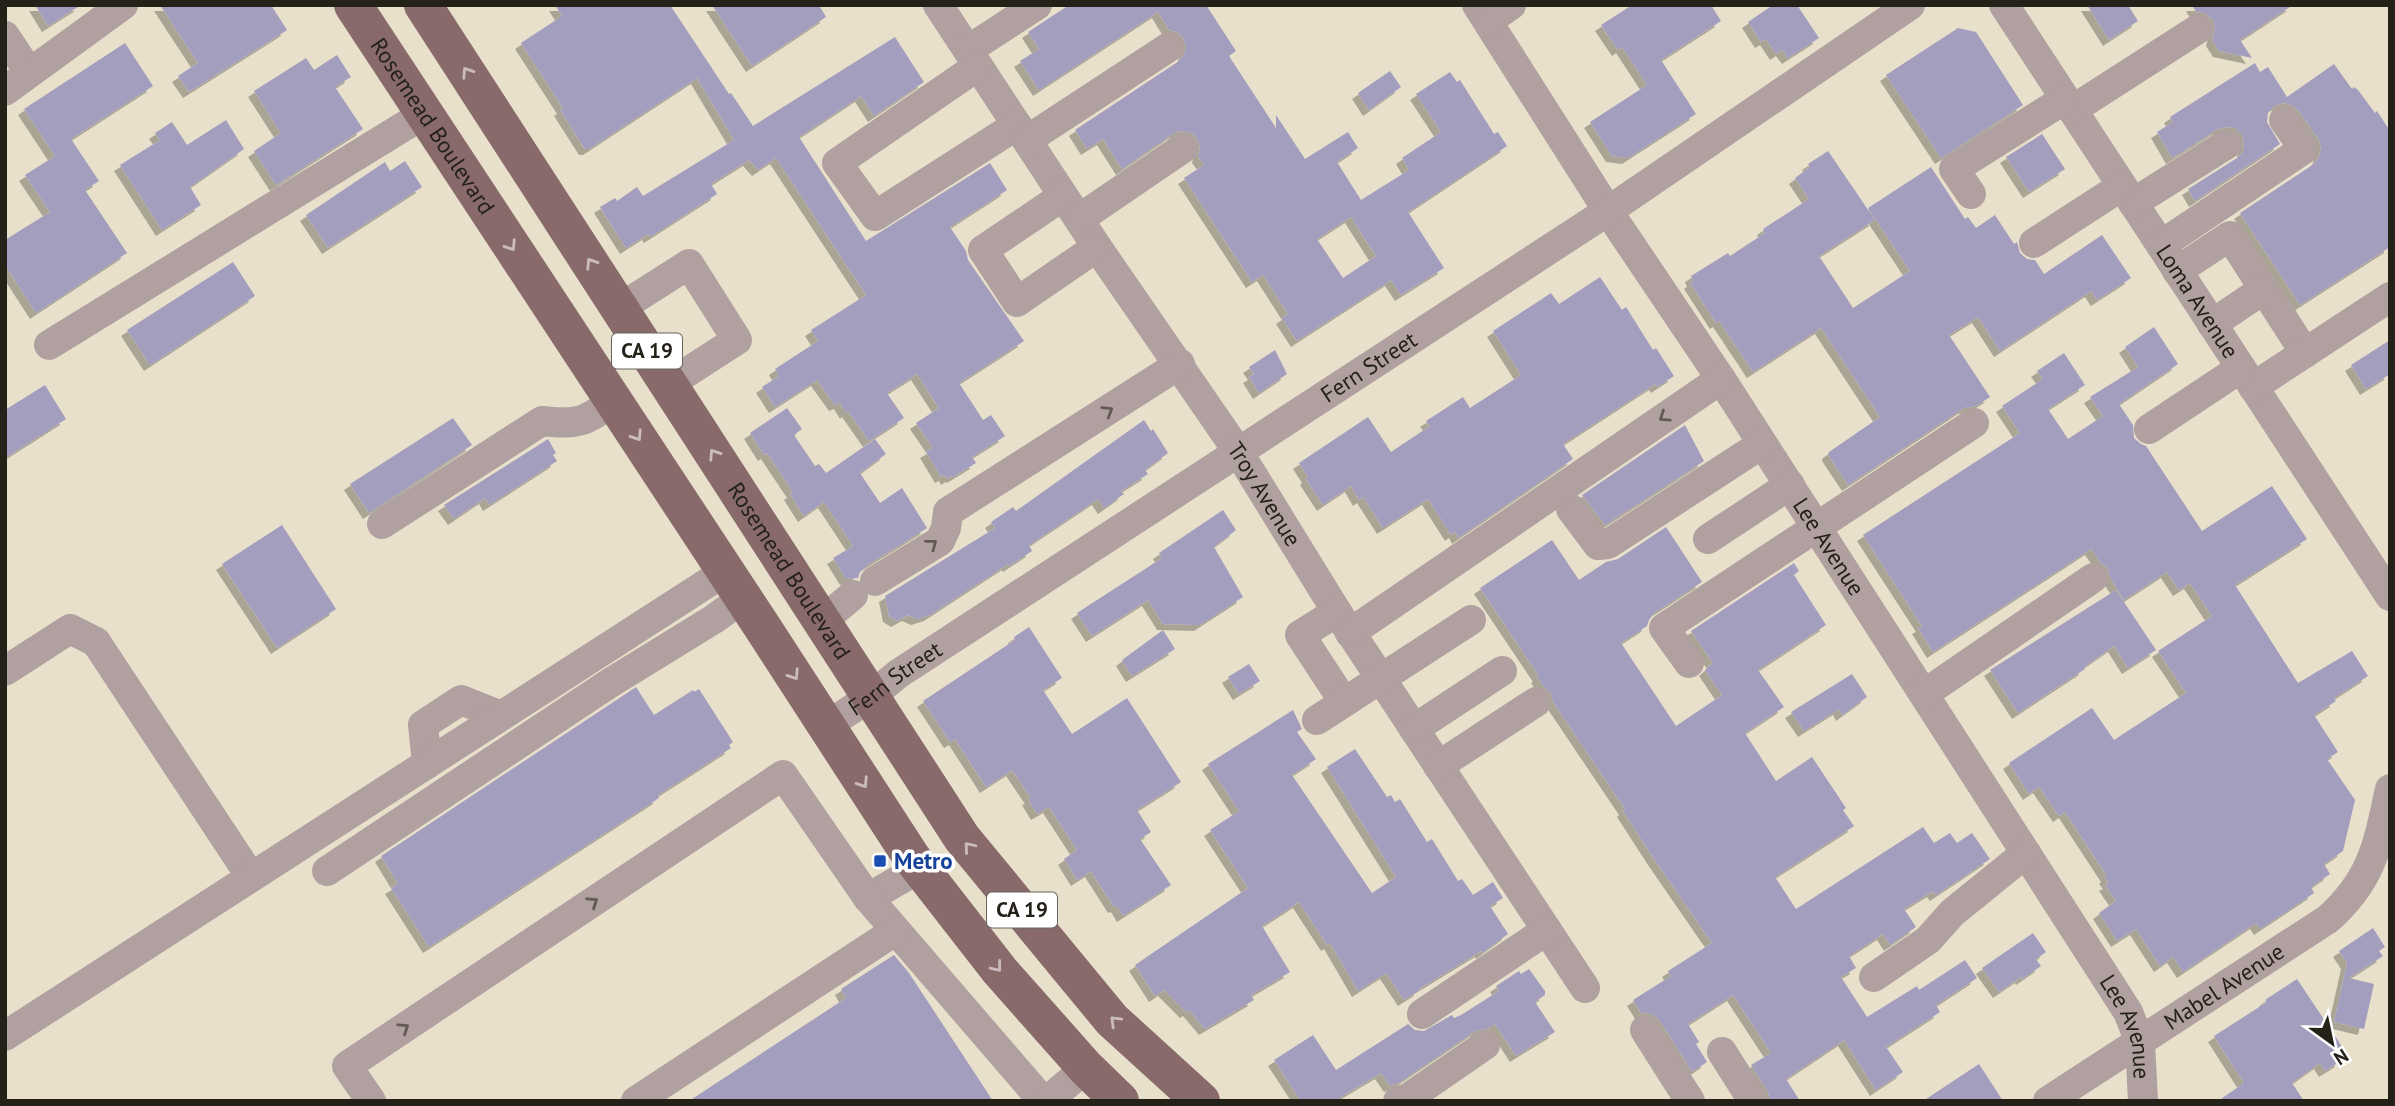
<svg xmlns="http://www.w3.org/2000/svg" width="2395" height="1106" font-family="'PT Sans',sans-serif">
	<style>
		.building { fill: #a39ebe; fill-rule: evenodd; filter: url(#shadow) }
		.lines { fill: none; stroke-linecap: round; stroke-linejoin: round }
		.minor { stroke: #b1a0a0; stroke-width: 30 }
		.major { stroke: #896a6b; stroke-width: 38 }
		.oneway { stroke: #cabcbc }
		.oneway2 { stroke: #635a56 }
		.transit-dot { fill: #1a4fb4; stroke: #fff; stroke-width: 2.5 }
		.labels { text-anchor: middle; stroke-width: 7; stroke-linejoin: round; paint-order: stroke }
		.shield { fill: #fff; stroke: #66645e; stroke-width: 2 }
		.shield-label { font-size: 21px; font-weight: bold; fill: #242119 }
		.street-label { font-size: 23px; fill: #242119; stroke: #fff }
		.transit-label { font-size: 23px; font-weight: bold; fill: #164399; stroke: #fff; text-anchor: start }
	</style>
	<defs>
		<filter id="shadow"><feDropShadow dx="-6" dy="6" stdDeviation="0" flood-color="#0004"/></filter>
	</defs>
	<rect width="100%" height="100%" fill="#e8e0cb"/>
	<!-- building -->
	<g class="building">
		<polygon points="35,5 81,5 48,26"/>
		<polygon points="160,5 271,5 287,30 189,92 178,76 198,63"/>
		<polygon points="555,5 670,5 729,94 731,93 753,126 895,37 924,82 874,116 861,96 799,137 866,241 990,163 1007,190 950,227 966,251 968,260 1024,341 959,383 983,420 991,415 1005,436 972,457 976,463 953,477 952,476 947,479 945,475 941,477 926,452 933,448 916,423 939,408 917,374 887,393 904,418 869,441 848,411 846,413 840,403 835,405 817,380 775,407 762,387 779,376 775,369 818,341 811,330 866,295 776,158 758,170 749,160 711,184 717,194 650,237 648,234 626,248 600,207 615,198 617,201 637,187 643,196 734,140 697,78 589,149 585,149 560,110 563,108 521,43 562,16"/>
		<polygon points="712,5 819,5 826,17 752,66"/>
		<path d="M1069 5H1206L1236 51 1229 56 1276 128V115L1305 159 1348 132 1358 148 1337 162 1361 200 1409 170 1402 158 1441 132 1416 94 1450 72 1457 82 1460 80 1494 134 1498 132 1507 146 1408 212 1444 268 1401 295 1391 280 1297 341 1282 318 1288 314 1263 275 1252 282 1184 178 1204 165 1198 157 1200 147 1197 138 1191 133 1182 131 1174 133 1122 169 1103 139 1087 149 1075 130 1179 61 1184 55 1186 47 1183 37 1177 32 1169 30 1158 12 1039 90 1020 61 1039 49 1028 32ZM1351 217 1376 256 1343 278 1317 239Z"/>
		<polygon points="1632,5 1711,5 1721,21 1661,60 1696,114 1628,158 1612,156 1590,122 1647,85 1622,47 1618,50 1601,25"/>
		<polygon points="1773,5 1797,5 1819,38 1788,58 1782,50 1776,54 1766,39 1761,42 1748,22"/>
		<polygon points="2087,5 2128,5 2138,21 2109,40"/>
		<polygon points="2192,5 2293,5 2240,40 2252,58 2219,51 2212,40 2215,29 2213,20 2205,13 2196,12"/>
		<polygon points="1958,28 1976,32 2023,105 1941,158 1886,75"/>
		<polygon points="125,43 153,86 71,139 99,181 85,190 127,253 36,313 5,265 5,240 50,212 25,175 55,156 24,109"/>
		<polygon points="337,55 351,77 335,87 363,129 276,185 254,151 281,133 254,91 306,58 314,70"/>
		<polygon points="2255,63 2260,72 2268,67 2287,97 2334,64 2352,89 2354,87 2358,90 2375,113 2377,111 2390,131 2390,247 2300,305 2240,213 2314,164 2319,157 2321,148 2319,140 2298,110 2292,105 2283,103 2274,106 2268,113 2267,122 2280,144 2195,201 2188,189 2237,158 2243,152 2244,144 2242,135 2235,128 2227,127 2218,129 2172,158 2157,132 2173,122 2170,117"/>
		<polygon points="1390,71 1401,87 1369,110 1358,93"/>
		<polygon points="226,120 244,149 190,187 201,205 162,230 120,165 160,140 155,133 172,122 187,145"/>
		<polygon points="2042,134 2065,169 2029,192 2006,157"/>
		<polygon points="1828,151 1875,220 1819,256 1853,308 1910,271 1868,208 1931,167 1965,219 1968,217 1976,228 1995,215 2014,244 2017,242 2020,253 2027,259 2035,260 2044,274 2102,235 2131,278 2097,300 2091,291 2000,351 1978,317 1949,335 1990,397 1976,406 1964,408 1848,485 1828,455 1829,452 1880,417 1821,328 1753,372 1719,321 1716,323 1690,283 1693,281 1691,276 1728,253 1730,256 1765,233 1763,229 1809,199 1795,178 1810,167 1808,164"/>
		<polygon points="405,161 422,187 328,248 306,215 385,162 390,171"/>
		<polygon points="233,262 255,296 150,365 127,330"/>
		<polygon points="1600,277 1622,310 1626,307 1653,350 1656,348 1674,376 1657,387 1655,384 1563,444 1573,459 1458,538 1455,532 1451,535 1428,499 1383,528 1363,497 1359,500 1351,486 1323,505 1306,479 1308,477 1299,463 1368,417 1391,452 1430,426 1426,421 1463,397 1470,408 1521,375 1493,331 1551,293 1559,304"/>
		<polygon points="2154,327 2178,364 2119,404 2133,425 2134,438 2141,444 2146,446 2202,531 2272,486 2307,539 2235,585 2298,683 2352,651 2368,676 2334,698 2336,701 2314,715 2338,752 2327,759 2355,800 2343,851 2324,864 2330,874 2311,887 2314,893 2260,929 2256,923 2183,972 2173,957 2160,966 2136,929 2117,941 2099,913 2116,901 2105,885 2109,883 2105,878 2107,876 2065,812 2059,816 2039,787 2029,794 2009,763 2092,708 2114,740 2186,693 2158,651 2212,616 2190,583 2179,590 2167,572 2124,600 2110,578 2108,569 2100,562 2091,549 1933,652 1918,628 1922,626 1863,535 2020,433 2002,406 2043,379 2037,371 2064,353 2085,385 2048,409 2068,439 2103,416 2090,397 2138,367 2125,347"/>
		<polygon points="2390,340 2390,374 2366,389 2351,365"/>
		<polygon points="1275,350 1287,374 1259,393 1249,377 1254,374 1249,367"/>
		<polygon points="45,385 66,419 5,458 5,410"/>
		<polygon points="787,408 802,429 794,435 815,466 819,464 826,473 875,439 886,454 860,473 880,503 902,488 927,528 866,566 860,572 858,578 846,579 833,558 853,546 824,502 804,516 790,494 793,492 767,453 764,455 750,433"/>
		<polygon points="453,418 472,445 369,513 350,484"/>
		<polygon points="1144,420 1151,431 1153,429 1168,453 1145,470 1148,474 1121,491 1124,494 1104,508 1098,499 1029,545 1032,551 1009,566 1008,564 930,615 917,619 908,615 897,621 889,616 885,596 987,533 995,528 991,522 1013,507 1016,511"/>
		<polygon points="1685,425 1704,461 1605,525 1582,495"/>
		<polygon points="548,439 556,453 553,455 557,461 489,505 485,498 454,519 444,505"/>
		<polygon points="1223,510 1236,530 1214,547 1243,597 1200,625 1163,624 1148,600 1092,636 1077,613 1162,558 1159,553"/>
		<polygon points="282,525 336,609 277,648 222,564"/>
		<polygon points="1666,527 1702,582 1654,613 1649,620 1647,626 1621,643 1676,726 1722,695 1705,670 1713,663 1691,631 1794,563 1799,571 1794,575 1826,625 1758,670 1784,707 1745,733 1776,781 1812,757 1846,808 1843,810 1854,826 1775,877 1796,909 1923,827 1934,843 1950,833 1957,843 1972,833 1990,859 1936,895 1933,891 1904,909 1916,927 1890,945 1883,934 1849,956 1856,968 1841,977 1867,1017 1917,986 1919,990 1965,960 1977,978 1936,1005 1940,1012 1886,1047 1903,1072 1876,1090 1844,1040 1786,1079 1800,1101 1770,1101 1768,1092 1751,1065 1771,1053 1733,995 1688,1024 1699,1042 1696,1044 1707,1062 1692,1072 1660,1021 1652,1014 1641,1013 1633,1000 1671,976 1668,971 1712,943 1654,859 1623,811 1625,809 1553,702 1551,693 1543,686 1537,677 1539,676 1480,588 1552,540 1579,580 1606,562 1618,559"/>
		<polygon points="2116,590 2156,650 2128,668 2114,646 2084,667 2085,669 2018,713 1990,670"/>
		<polygon points="1029,627 1062,678 1043,690 1072,734 1127,698 1181,782 1137,810 1151,832 1140,839 1171,885 1123,916 1117,906 1114,907 1091,871 1077,880 1064,859 1077,850 1049,807 1037,814 1028,799 1031,798 1012,770 986,787 955,739 950,742 923,701 1015,640 1014,637"/>
		<polygon points="1163,630 1175,649 1132,676 1122,660"/>
		<polygon points="1249,664 1260,681 1239,694 1228,677"/>
		<polygon points="1852,674 1867,697 1842,715 1839,709 1804,731 1791,712"/>
		<polygon points="636,687 654,715 693,690 694,692 699,689 733,742 729,745 731,748 658,795 659,798 429,947 391,888 398,884 381,856"/>
		<polygon points="1293,710 1302,729 1297,732 1316,759 1292,775 1372,893 1396,877 1327,767 1355,749 1387,797 1391,795 1395,802 1400,799 1427,842 1432,839 1458,881 1462,879 1473,895 1493,882 1503,898 1490,906 1508,934 1482,953 1481,951 1419,989 1420,990 1404,1000 1386,973 1358,991 1330,943 1327,945 1299,902 1262,926 1290,972 1251,995 1254,1000 1205,1029 1189,1010 1186,1012 1164,990 1155,996 1135,965 1248,888 1210,830 1239,811 1208,764"/>
		<polygon points="2373,928 2385,947 2379,951 2383,956 2349,978 2374,984 2364,1029 2334,1022 2347,963 2339,951"/>
		<polygon points="2033,933 2046,952 2036,959 2041,966 2022,979 2021,977 1999,992 1982,968"/>
		<polygon points="894,955 909,973 993,1101 689,1101 846,998 841,989"/>
		<polygon points="1529,969 1545,991 1545,995 1535,1002 1555,1032 1516,1056 1495,1024 1489,1028 1475,1031 1400,1082 1390,1086 1381,1073 1334,1101 1301,1101 1274,1060 1313,1035 1336,1070 1408,1024 1415,1030 1424,1031 1452,1015 1454,1018 1461,1015 1499,991 1496,986 1519,971 1521,974"/>
		<polygon points="2297,979 2343,1048 2335,1053 2341,1061 2325,1071 2320,1063 2292,1083 2304,1101 2218,1101 2244,1083 2214,1036 2267,1002 2265,1000"/>
		<polygon points="1979,1064 2003,1101 1923,1101"/>
	</g>
	<g class="lines">
		<!-- minor -->
		<g class="minor">
			<path id="s1" d="M938 5 1097 247 1239 453 1337 612 1585 988"/>
			<path id="s2" d="M1477 5 1608 211 1721 379 2128 1012 2140 1042 2143 1101"/>
			<path id="s3" d="M2004 5 2390 596"/>
			<polyline points="1488,21 1511,5"/>
			<polyline points="5,36 29,72"/>
			<polyline points="968,50 1037,5"/>
			<polyline points="978,66 837,163 875,216 1017,125"/>
			<polyline points="5,91 123,5"/>
			<polyline points="2072,110 2198,29"/>
			<polyline points="1027,140 1169,47"/>
			<polyline points="1971,194 1954,169 2065,99"/>
			<polyline points="1063,196 983,250 1017,302 1097,247"/>
			<polyline points="2133,203 2227,144"/>
			<polyline points="1079,219 1183,148"/>
			<polyline points="2034,243 2122,186"/>
			<polyline points="2161,245 2304,149 2284,120"/>
			<polyline points="2177,271 2230,236 2305,353"/>
			<polyline points="620,308 689,264 737,340 669,384"/>
			<polyline points="2212,324 2264,289"/>
			<polyline points="49,345 424,114"/>
			<polyline points="2253,387 2390,297"/>
			<polyline points="2149,429 2241,368"/>
			<polyline points="1571,509 1598,545 1608,544 1762,444"/>
			<path d="M382 524 542 421C579 425 584 422 614 401"/>
			<polyline points="1708,539 1790,485"/>
			<polyline points="875,581 940,541 946,528 948,512 1180,364"/>
			<polyline points="1337,612 1300,635 1344,702"/>
			<polyline points="821,622 853,595"/>
			<polyline points="1350,633 1721,379"/>
			<polyline points="1689,663 1664,628 1974,423"/>
			<polyline points="5,671 70,629 96,642 251,877"/>
			<polyline points="1924,694 2093,578"/>
			<polyline points="1317,720 1471,620"/>
			<path id="s4" d="M826 726 869 698 898 674 1608 211 1910 5"/>
			<polyline points="1414,729 1502,671"/>
			<polyline points="427,764 423,725 461,700 501,716"/>
			<polyline points="1438,766 1536,702"/>
			<polyline points="327,871 610,683 714,619 743,598"/>
			<polyline points="868,898 920,868"/>
			<polyline points="1874,977 1928,940 1952,913 2026,853"/>
			<polyline points="1422,1014 1547,930"/>
			<polyline points="1645,1030 1690,1101"/>
			<polyline points="5,1036 726,571"/>
			<polyline points="1722,1052 1753,1101"/>
			<polyline points="371,1101 347,1066 783,775 868,898 1043,1101"/>
			<polyline points="636,1101 895,931"/>
			<polyline points="1047,1101 1086,1068"/>
			<polyline points="1398,1101 1408,1098 1485,1045"/>
			<path id="s5" d="M2048 1101 2328 919C2373 879 2378 844 2390 789"/>
		</g>
		<!-- major -->
		<g class="major">
			<path id="s6" d="M353 5 761 625 912 858 1000 971 1086 1068 1120 1101"/>
			<path id="s7" d="M423 5 962 838 1112 1020 1201 1101"/>
		</g>
	</g>
	<!-- one-way arrows -->
	<defs><path id="oneway-chevron" d="M-2-3.5L2.5 0L-2 3.5" fill="none" stroke-width="1.6" stroke-linecap="round" stroke-linejoin="round" transform="scale(1.75)"/></defs>
	<g class="oneway">
		<use href="#oneway-chevron" transform="translate(467 72) rotate(-123)"/>
		<use href="#oneway-chevron" transform="translate(511 246) rotate(57)"/>
		<use href="#oneway-chevron" transform="translate(591 263) rotate(-123)"/>
		<use href="#oneway-chevron" transform="translate(637 436) rotate(57)"/>
		<use href="#oneway-chevron" transform="translate(714 454) rotate(-123)"/>
		<use href="#oneway-chevron" transform="translate(794 675) rotate(57)"/>
		<use href="#oneway-chevron" transform="translate(863 783) rotate(57)"/>
		<use href="#oneway-chevron" transform="translate(969 847) rotate(-130)"/>
		<use href="#oneway-chevron" transform="translate(997 967) rotate(51)"/>
		<use href="#oneway-chevron" transform="translate(1115 1021) rotate(-135)"/>
	</g>
	<g class="oneway2">
		<use href="#oneway-chevron" transform="translate(1108 411) rotate(-32)"/>
		<use href="#oneway-chevron" transform="translate(1664 417) rotate(146)"/>
		<use href="#oneway-chevron" transform="translate(932 544) rotate(-38)"/>
		<use href="#oneway-chevron" transform="translate(593 902) rotate(-34)"/>
		<use href="#oneway-chevron" transform="translate(404 1028) rotate(-34)"/>
	</g>
	<!-- markers -->
	<rect class="transit-dot" x="873" y="854" width="14" height="14" rx="3.5"/>
	<g class="labels">
		<!-- shield labels -->
		<g class="shield">
			<rect x="612" y="333.5" width="70" height="35" rx="5"/>
			<rect x="987" y="892.5" width="70" height="35" rx="5"/>
		</g>
		<g class="shield-label">
			<text x="647" y="358">CA 19</text>
			<text x="1022" y="917">CA 19</text>
		</g>
		<!-- street labels -->
		<g class="street-label">
			<text dy="8" stroke="none"><textPath href="#s6" startOffset="145">Rosemead Boulevard</textPath></text>
			<text dy="8" stroke="none"><textPath href="#s3" startOffset="354">Loma Avenue</textPath></text>
			<text dy="8" stroke="none"><textPath href="#s4" startOffset="651">Fern Street</textPath></text>
			<text dy="8" stroke="none"><textPath href="#s1" startOffset="588">Troy Avenue</textPath></text>
			<text dy="8" stroke="none"><textPath href="#s2" startOffset="646">Lee Avenue</textPath></text>
			<text dy="8" stroke="none"><textPath href="#s7" startOffset="674">Rosemead Boulevard</textPath></text>
			<text dy="8" stroke="none"><textPath href="#s4" startOffset="84">Fern Street</textPath></text>
			<text dy="8" stroke="none"><textPath href="#s5" startOffset="210">Mabel Avenue</textPath></text>
			<text dy="8" stroke="none"><textPath href="#s2" startOffset="1213">Lee Avenue</textPath></text>
		</g>
		<!-- transit labels -->
		<g class="transit-label">
			<text x="894" y="869">Metro</text>
		</g>
	</g>
	<!-- border -->
	<rect width="2395" height="1106" fill="none" stroke="#242119" stroke-width="14"/>
	<!-- north arrow -->
	<g transform="translate(2332 1043) rotate(147)" stroke="#ffffff" stroke-width="5" paint-order="stroke">
	<path d="M0-5L12 26L0 18L-12 26Z" fill="#242119"/>
	<text y="-10" font-size="19" font-weight="bold" text-anchor="middle" fill="#242119">N</text>
	</g>
</svg>
